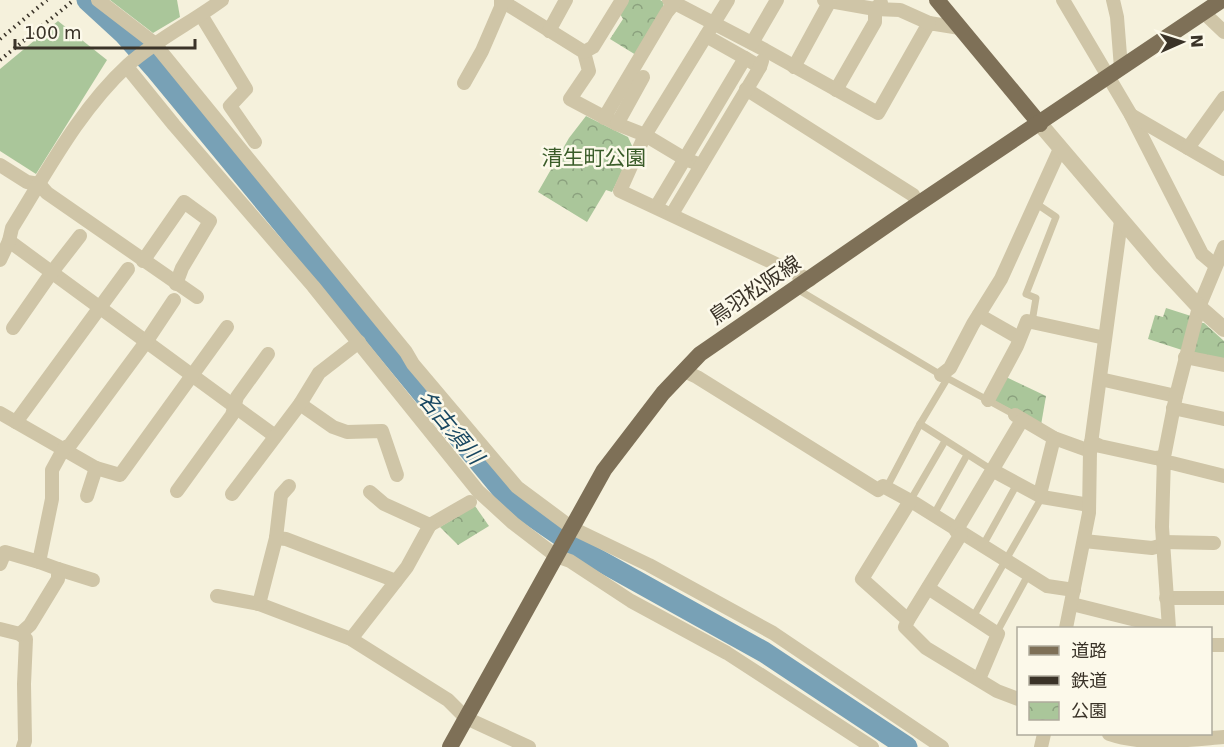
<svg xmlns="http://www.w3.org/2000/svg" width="1224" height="747" font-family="'DejaVu Sans','Noto Sans JP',sans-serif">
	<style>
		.grass { fill: #aac69a }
		.park { fill: url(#park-crowns) }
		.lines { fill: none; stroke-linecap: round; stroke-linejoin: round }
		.river { stroke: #78a1b6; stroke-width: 21 }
		.service { stroke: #cfc5a7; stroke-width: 7 }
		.minor { stroke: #cfc5a7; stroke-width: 14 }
		.tertiary { stroke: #cfc5a7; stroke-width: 16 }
		.primary { stroke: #7e7057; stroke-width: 16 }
		.rail { stroke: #3a3328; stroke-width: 4; stroke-dasharray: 1.5 4.5; stroke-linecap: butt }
		.labels { text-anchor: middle; stroke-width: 5; stroke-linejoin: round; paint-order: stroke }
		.park-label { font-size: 21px; fill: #3a5c29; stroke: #fcf9ea }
		.street-label { font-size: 21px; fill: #3a3328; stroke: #fcf9ea }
		.water-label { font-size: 22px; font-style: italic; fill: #184761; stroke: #fcf9ea }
	</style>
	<defs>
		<pattern id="park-crowns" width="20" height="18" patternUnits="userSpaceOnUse" patternTransform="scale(1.5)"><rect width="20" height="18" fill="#aac69a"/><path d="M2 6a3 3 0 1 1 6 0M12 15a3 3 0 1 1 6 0" fill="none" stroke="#8ba17e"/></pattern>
	</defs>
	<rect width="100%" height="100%" fill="#f5f1dc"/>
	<!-- grass -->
	<g class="grass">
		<polygon points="110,0 177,0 180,17 153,33"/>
		<polygon points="58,21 107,60 36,174 0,151 0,69"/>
	</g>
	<!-- park -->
	<g class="park">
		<polygon points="629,0 660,0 664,2 662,12 636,55 610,39 623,19 620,14"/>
		<polygon points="586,116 628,137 633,148 612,192 606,190 587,222 538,192 569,138"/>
		<polygon points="1166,308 1191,316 1182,350 1148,339 1155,315 1163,317"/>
		<polygon points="1200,323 1204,323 1224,341 1224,360 1193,352"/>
		<polygon points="1004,376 1046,396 1041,425 991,399"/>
		<polygon points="475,506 489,526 458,545 440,527"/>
	</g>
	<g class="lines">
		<!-- river -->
		<polyline class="river" points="87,0 124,34 156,70 503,491 526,512 586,553 764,652 907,747"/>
		<!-- service -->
		<g class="service">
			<polyline points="797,289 936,372 1015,415"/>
			<polyline points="1032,322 1036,298 1026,294 1056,217 1034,202"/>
			<polyline points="920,424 992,470"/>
			<polyline points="883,486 889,483 920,424 947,379"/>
			<polyline points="910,501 945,441"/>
			<polyline points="933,516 967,455"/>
			<polyline points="982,547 1017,484"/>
			<polyline points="973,617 1042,497"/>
			<polyline points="997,632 1028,575"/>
		</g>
		<!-- minor -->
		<g class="minor">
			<polyline points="98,0 154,43 406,352 413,364 517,487 572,528 649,565 773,633 942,747"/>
			<polyline points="504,0 510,6 584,52 589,71 570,99 617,124 645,135 620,191 810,280"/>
			<polyline points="669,0 765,50 878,113 929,23 960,28"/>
			<polyline points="824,0 875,9 900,10 929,23"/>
			<polyline points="1063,0 1131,115 1202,254 1215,265"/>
			<polyline points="1113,0 1117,17 1121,68"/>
			<polyline points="1204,13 1224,32"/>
			<polyline points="201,15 246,89 230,106 255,142"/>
			<polyline points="549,31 566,0"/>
			<polyline points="706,36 745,58"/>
			<polyline points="752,43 777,0"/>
			<polyline points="584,52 593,47 622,0"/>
			<polyline points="127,67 174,125 313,286 478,491 513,523 556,556 570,561 631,601 727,653 872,747"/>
			<polyline points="794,67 830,1"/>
			<polyline points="464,83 482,51 501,7 501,0"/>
			<polyline points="746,89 913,195 918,204"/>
			<polyline points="836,90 875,22 875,9 881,3"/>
			<polyline points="1131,115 1224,169"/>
			<polyline points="604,118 667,12 677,0"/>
			<polyline points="617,124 643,77"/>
			<polyline points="1188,148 1224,98"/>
			<polyline points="0,165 27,182 39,184 47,193 197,297"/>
			<polyline points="701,165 685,159 645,135 728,0"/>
			<polyline points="656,207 745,58 760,67"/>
			<polyline points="672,214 760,67 762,61"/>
			<polyline points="9,241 275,436"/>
			<path d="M0 260 9 241 12 228C47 172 79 110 128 65 157 39 191 23 222 0"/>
			<polyline points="143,261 184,202 210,221 182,268 176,284"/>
			<polyline points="979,315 1019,338"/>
			<polyline points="13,328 52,272 80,236"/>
			<polyline points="1185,357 1224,365"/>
			<polyline points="684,371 697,377 878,490 883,486 916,504 1047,586 1074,590"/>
			<polyline points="941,375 950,368 973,324 1001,279 1060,149"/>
			<polyline points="1100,379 1176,396"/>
			<polyline points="988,400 1017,346 1027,321 1105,338"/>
			<polyline points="300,404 333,427 347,432 382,431 397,475"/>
			<polyline points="1173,408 1224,419"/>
			<polyline points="0,413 96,468 120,475 227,327"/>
			<polyline points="1015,415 1054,438 1090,451"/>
			<polyline points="16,422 128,269"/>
			<polyline points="1091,442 1100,446 1155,458 1164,457"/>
			<polyline points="1163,463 1172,463 1224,476"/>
			<polyline points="992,470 1042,497 1089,505"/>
			<polyline points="177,491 232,415 237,397 268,354"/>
			<polyline points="232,494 300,404 319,373 359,342"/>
			<polyline points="87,496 96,468"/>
			<polyline points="1042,497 1041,490 1054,438"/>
			<polyline points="910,501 862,579 908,620 905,627 926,648 997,691 1018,699"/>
			<polyline points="430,525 470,502"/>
			<polyline points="956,531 1022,420"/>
			<polyline points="276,538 286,539 396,581"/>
			<polyline points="1084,541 1152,548 1163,545"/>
			<polyline points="1163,542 1214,543"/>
			<polyline points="0,564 5,552 39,562 52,499 52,470 64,448 70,445 146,342 174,300"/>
			<polyline points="58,569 93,580"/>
			<polyline points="928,588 998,634 979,679"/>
			<polyline points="217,596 259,604 351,639 448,700 466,718 529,747"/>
			<polyline points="1166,598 1224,598"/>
			<polyline points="259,604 276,538 281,495 289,486"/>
			<polyline points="1072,604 1168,628"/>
			<polyline points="908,620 961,534"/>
			<polyline points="1066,628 1089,513 1090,451 1121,221"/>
			<polyline points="1169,628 1162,527 1164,457 1176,396 1199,307 1224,247"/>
			<polyline points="0,629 20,634 26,639 24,684 25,741 23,747"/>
			<polyline points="20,634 30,625 58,579 58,569 39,562"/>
			<polyline points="351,639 407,567 430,525 384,504 370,492"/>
			<polyline points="1210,645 1224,645"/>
			<path d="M1109 734C1144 746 1187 740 1224 737"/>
			<polyline points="1041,747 1044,734"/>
		</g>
		<!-- tertiary -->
		<polyline class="tertiary" points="1040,124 1160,265 1199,307 1224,329"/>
		<!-- primary -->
		<g class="primary">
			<polyline points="937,0 1040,124"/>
			<polyline points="450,747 604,470 663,393 700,354 903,214 1222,0"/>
		</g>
		<!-- rail -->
		<g class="rail">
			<polyline points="0,39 47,0"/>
			<polyline points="0,60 74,0"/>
		</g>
	</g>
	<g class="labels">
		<!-- park labels -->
		<g class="park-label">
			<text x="594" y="165">清生町公園</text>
		</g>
		<!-- street labels -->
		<g class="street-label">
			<text transform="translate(755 290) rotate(-34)" y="7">鳥羽松阪線</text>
		</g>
		<!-- water labels -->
		<g class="water-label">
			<text transform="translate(451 427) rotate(50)" y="8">名古須川</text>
		</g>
	</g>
	<!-- legend -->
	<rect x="1017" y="627" width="195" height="108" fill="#fcf9ea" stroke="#aeaa9c" stroke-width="1.5"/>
	<rect x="1029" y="646" width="30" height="9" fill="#7e7057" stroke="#aeaa9c" stroke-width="1.5"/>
	<text x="1071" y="657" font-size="18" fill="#3a3328">道路</text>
	<rect x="1029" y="676" width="30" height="9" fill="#3a3328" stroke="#aeaa9c" stroke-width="1.5"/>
	<text x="1071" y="687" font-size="18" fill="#3a3328">鉄道</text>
	<rect x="1029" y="702" width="30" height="18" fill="url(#park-crowns)" stroke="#aeaa9c" stroke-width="1.5"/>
	<text x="1071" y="717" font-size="18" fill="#3a3328">公園</text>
	<!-- north arrow -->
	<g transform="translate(1182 42) rotate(87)" stroke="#fcf9ea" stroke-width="4.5" paint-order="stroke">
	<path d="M0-4.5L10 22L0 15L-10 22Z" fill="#3a3328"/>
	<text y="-9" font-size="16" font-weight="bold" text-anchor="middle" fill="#3a3328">N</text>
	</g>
	<!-- scale -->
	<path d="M15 39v9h180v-9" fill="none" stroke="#3a3328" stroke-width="3"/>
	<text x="24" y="39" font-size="18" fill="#3a3328" stroke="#fcf9ea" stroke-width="4.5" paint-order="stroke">100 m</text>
</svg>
